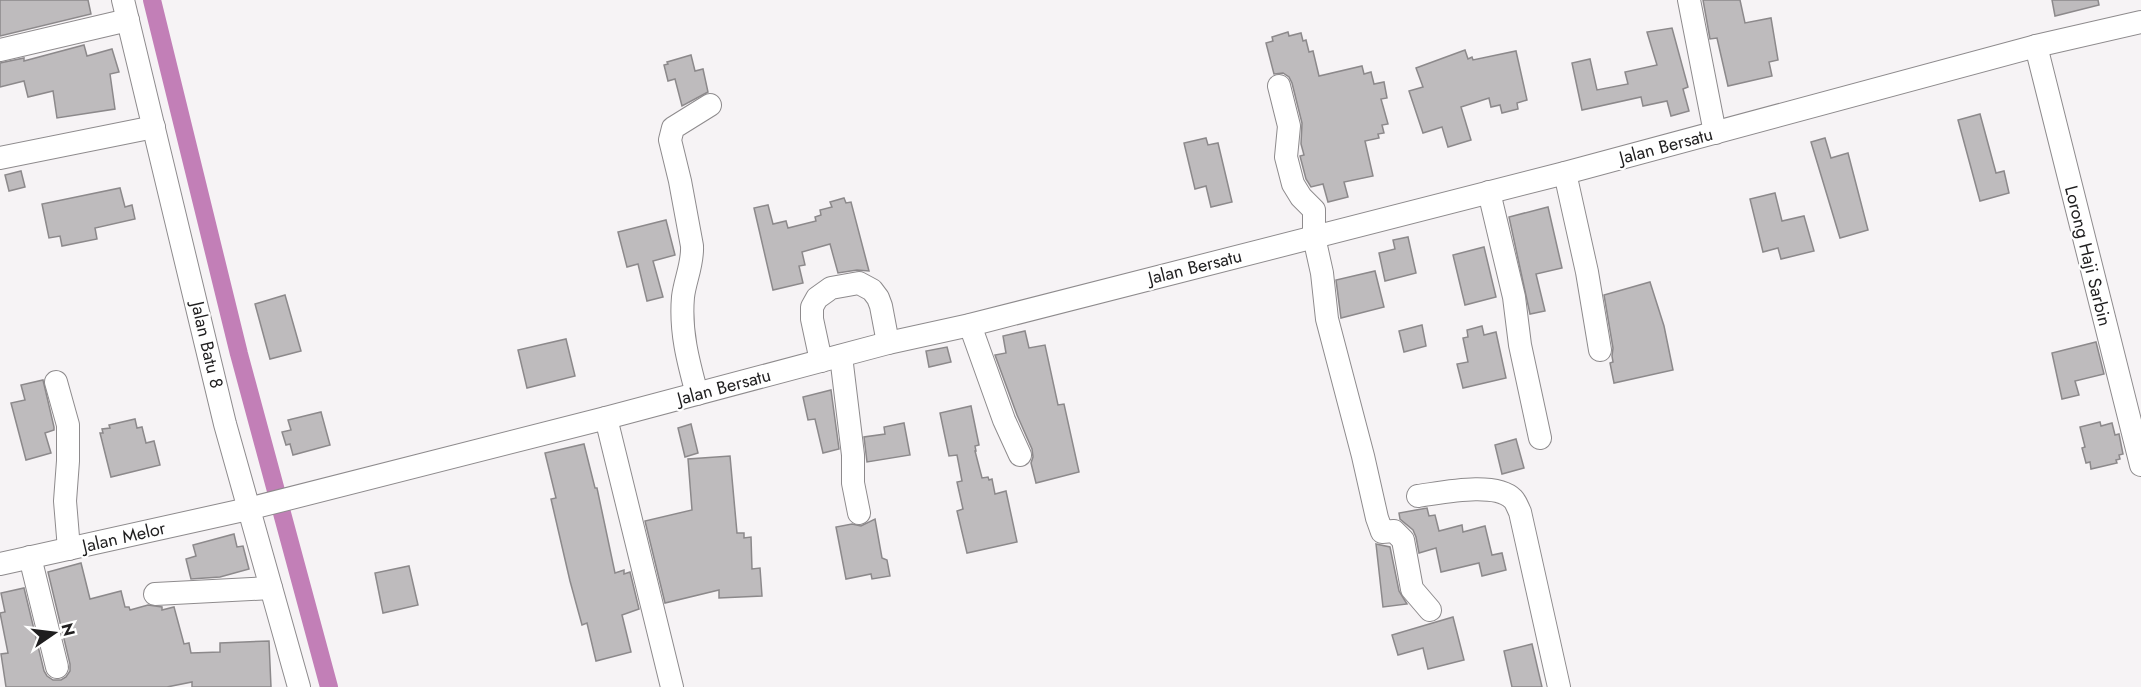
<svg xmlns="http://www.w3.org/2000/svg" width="2141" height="687" font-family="Jost,sans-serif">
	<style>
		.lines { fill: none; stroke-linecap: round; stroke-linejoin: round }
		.canal { stroke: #c27fb7; stroke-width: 18 }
		.building { fill: #bebbbd; stroke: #8c898b; stroke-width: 1.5 }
		.minor-casing { stroke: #8e8b8d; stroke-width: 24 }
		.minor { stroke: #fff; stroke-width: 22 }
		.labels { text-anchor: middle; stroke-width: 4.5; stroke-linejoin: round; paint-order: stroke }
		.street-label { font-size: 18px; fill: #1f1e1f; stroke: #fff }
	</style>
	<rect width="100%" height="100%" fill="#f6f3f5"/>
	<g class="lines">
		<!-- canal -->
		<polyline class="canal" points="152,0 239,354 329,687"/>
	</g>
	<!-- building -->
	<g class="building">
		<polygon points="0,0 88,0 91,14 0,36"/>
		<polygon points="1703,0 1740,0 1745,23 1771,18 1778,60 1769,62 1772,76 1728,86 1717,38 1710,39"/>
		<polygon points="2052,0 2098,0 2099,5 2055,16"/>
		<polygon points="1672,28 1688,87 1683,89 1689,111 1671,116 1667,101 1643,106 1641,97 1582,110 1572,63 1590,59 1597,90 1628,84 1625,72 1657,65 1647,32"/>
		<polygon points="1288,32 1289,36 1301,33 1303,41 1306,40 1309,52 1313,51 1319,76 1362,66 1364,74 1371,72 1374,84 1384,82 1387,98 1381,99 1388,124 1382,125 1384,133 1378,134 1379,138 1365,141 1373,176 1344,182 1348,197 1328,202 1323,184 1311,187 1306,179 1300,156 1304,155 1301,144 1302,123 1292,83 1289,77 1283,73 1274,74 1266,43 1273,41 1272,37"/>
		<polygon points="84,45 87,56 112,49 119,72 110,74 115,109 57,118 53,91 28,97 24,81 0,87 0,63 24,58 24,61"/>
		<polygon points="1465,50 1468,59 1472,57 1473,60 1516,51 1527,100 1517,103 1518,109 1502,113 1500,105 1491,107 1489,98 1461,107 1471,140 1448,147 1442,127 1423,133 1409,91 1423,87 1416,68"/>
		<polygon points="691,55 695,71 703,69 708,92 682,106 675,79 668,81 664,65 668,64 667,62"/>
		<polygon points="1980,114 1996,173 2004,171 2009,193 1980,201 1958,120"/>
		<polygon points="1206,138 1208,145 1218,143 1232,202 1211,207 1206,186 1195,189 1184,143"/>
		<polygon points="1825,138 1831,158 1848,153 1868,230 1840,238 1811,142"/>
		<polygon points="21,171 25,187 9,191 5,175"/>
		<polygon points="120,188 125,207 132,205 135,219 95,228 97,239 62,246 60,236 49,238 42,204"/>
		<polygon points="1775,193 1782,221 1804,216 1814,251 1781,259 1778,248 1763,252 1750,199"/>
		<polygon points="844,198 846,203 851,202 869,271 857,270 838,273 830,244 802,252 805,265 799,266 803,283 773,290 754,208 768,205 773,224 786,221 788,228 816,221 815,217 821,215 820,210 832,207 830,202"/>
		<polygon points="1548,207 1562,268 1536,274 1545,311 1530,314 1509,217"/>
		<polygon points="666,220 675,255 653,261 663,297 647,301 638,264 627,267 618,232"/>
		<polygon points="1408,237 1416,273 1385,281 1379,253 1395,249 1393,240"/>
		<polygon points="1484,247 1496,297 1465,305 1453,255"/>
		<polygon points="1375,271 1384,307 1341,318 1336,280"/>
		<polygon points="1650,282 1664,326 1673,370 1614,383 1610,363 1613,362 1612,356 1613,348 1604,295"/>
		<polygon points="285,295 301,351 270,359 255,304"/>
		<polygon points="1422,325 1426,346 1404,352 1399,331"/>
		<polygon points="1482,326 1484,335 1496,332 1506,378 1463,388 1457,364 1468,362 1463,338 1468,337 1467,330"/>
		<polygon points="1025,331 1029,348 1045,345 1058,405 1064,404 1079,472 1036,483 1031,463 1033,457 1032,449 1017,415 995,355 1006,353 1003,336"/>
		<polygon points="566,339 575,376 527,388 518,350"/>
		<polygon points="2096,342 2104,374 2075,381 2079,395 2062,399 2052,353"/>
		<polygon points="947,347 951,362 929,367 926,351"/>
		<polygon points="43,380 54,427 54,430 45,433 51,453 26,460 11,403 25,400 21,385"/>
		<polygon points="831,390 839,449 823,453 815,419 808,420 803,397"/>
		<polygon points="971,406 979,445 975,446 976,451 975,451 982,478 988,477 989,480 992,479 995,494 1006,491 1017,542 967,553 957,511 963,509 957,482 962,481 957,455 949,456 940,413"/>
		<polygon points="321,412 330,445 293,455 290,444 286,445 282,432 291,430 288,420"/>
		<polygon points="135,419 137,428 142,427 146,443 154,441 160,465 111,477 100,433 103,433 102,429 110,428 109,425"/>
		<polygon points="2100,422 2101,426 2112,423 2115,435 2119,434 2123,454 2119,455 2120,459 2116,460 2117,463 2091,469 2090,462 2086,463 2082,448 2085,447 2080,427"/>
		<polygon points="904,423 910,455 867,462 864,437 885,434 884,427"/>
		<polygon points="691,424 698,453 685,457 678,428"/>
		<polygon points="1516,439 1524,468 1502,474 1495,445"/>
		<polygon points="584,444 595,488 597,488 615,573 624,570 624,574 630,572 639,609 622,615 631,652 596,661 587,623 582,625 570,581 551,499 556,498 545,453"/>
		<polygon points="730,456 737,533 744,533 744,538 751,537 752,569 760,568 762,596 719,598 719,590 665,603 645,521 692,510 688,459"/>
		<polygon points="1427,508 1429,516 1435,515 1439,531 1462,525 1463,532 1485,526 1492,555 1502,553 1506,570 1482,576 1479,563 1441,572 1436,548 1419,553 1416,537 1413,530 1400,519 1399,513"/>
		<polygon points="875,519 882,558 887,560 890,576 872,579 871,574 846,579 836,527 852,524 861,526"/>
		<polygon points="234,534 237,547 243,546 249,569 220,577 191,579 186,559 196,556 193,545"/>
		<polygon points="1376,544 1390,547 1399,591 1407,604 1383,607"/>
		<polygon points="81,563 90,599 121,591 125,607 129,607 130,610 148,605 162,607 162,610 174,607 184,644 189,643 191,653 220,652 220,643 269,641 271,687 192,687 192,682 167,687 6,687 1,654 8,653 0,613 5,612 1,593 24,588 44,671 47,676 53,680 61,680 66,677 70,671 70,664 48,572"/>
		<polygon points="409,566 418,605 383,613 375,573"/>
		<polygon points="1453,617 1464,660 1428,669 1423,648 1398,655 1392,635"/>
		<polygon points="1532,644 1542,687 1512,687 1504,651"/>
	</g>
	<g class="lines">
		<defs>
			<g id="minor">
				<polyline points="123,0 225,424 299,687"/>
				<polyline points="1689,0 1715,133"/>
				<polyline points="2036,46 2141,465"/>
				<polyline points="0,50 128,20"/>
				<polyline points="1279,86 1289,126 1286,157 1293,184 1301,197 1314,210 1314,237 1322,273 1327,319 1363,456 1377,518 1382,532 1394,531 1403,540 1412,589 1430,610"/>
				<polyline points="0,158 154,127"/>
				<polyline points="1565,173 1587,272 1600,350"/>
				<polyline points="1489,192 1514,297 1520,345 1540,438"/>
				<polyline points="970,325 1004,420 1020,455"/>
				<polyline points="841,356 853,455 853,483 859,513"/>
				<polyline points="821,361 812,319 812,307 817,298 831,288 859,283 872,290 878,298 881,306 888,343"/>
				<polyline points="56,382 68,425 68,461 65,501 69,549"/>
				<path d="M697 394C688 361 680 331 683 297 685 280 693 264 692 246L680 181 670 140 673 128 710 105"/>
				<polyline points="606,418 672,687"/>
				<path d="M1418 496C1441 493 1495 481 1513 499 1516 502 1518 508 1520 512L1559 687"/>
				<polyline points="30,557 57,667"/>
				<polyline points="0,564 248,509 606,418 888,343 970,325 1565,173 2036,46 2141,22"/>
				<polyline points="155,594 271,588"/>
			</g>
		</defs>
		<!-- minor casing -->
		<use href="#minor" class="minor-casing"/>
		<!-- minor -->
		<use href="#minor" class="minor"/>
	</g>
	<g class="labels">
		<!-- street labels -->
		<g class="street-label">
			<text transform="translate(1666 146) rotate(-15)" y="6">Jalan Bersatu</text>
			<text transform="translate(2088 256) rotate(76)" y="6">Lorong Haji Sarbin</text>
			<text transform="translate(1195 267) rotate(-14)" y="6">Jalan Bersatu</text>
			<text transform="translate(207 345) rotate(77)" y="6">Jalan Batu 8</text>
			<text transform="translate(724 387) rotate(-15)" y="6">Jalan Bersatu</text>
			<text transform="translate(124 537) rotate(-13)" y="6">Jalan Melor</text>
		</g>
	</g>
	<!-- north arrow -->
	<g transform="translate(54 633) rotate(76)" stroke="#ffffff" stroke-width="4.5" paint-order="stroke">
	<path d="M0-4.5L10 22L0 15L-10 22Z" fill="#1f1e1f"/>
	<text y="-9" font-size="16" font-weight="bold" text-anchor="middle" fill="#1f1e1f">N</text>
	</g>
</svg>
